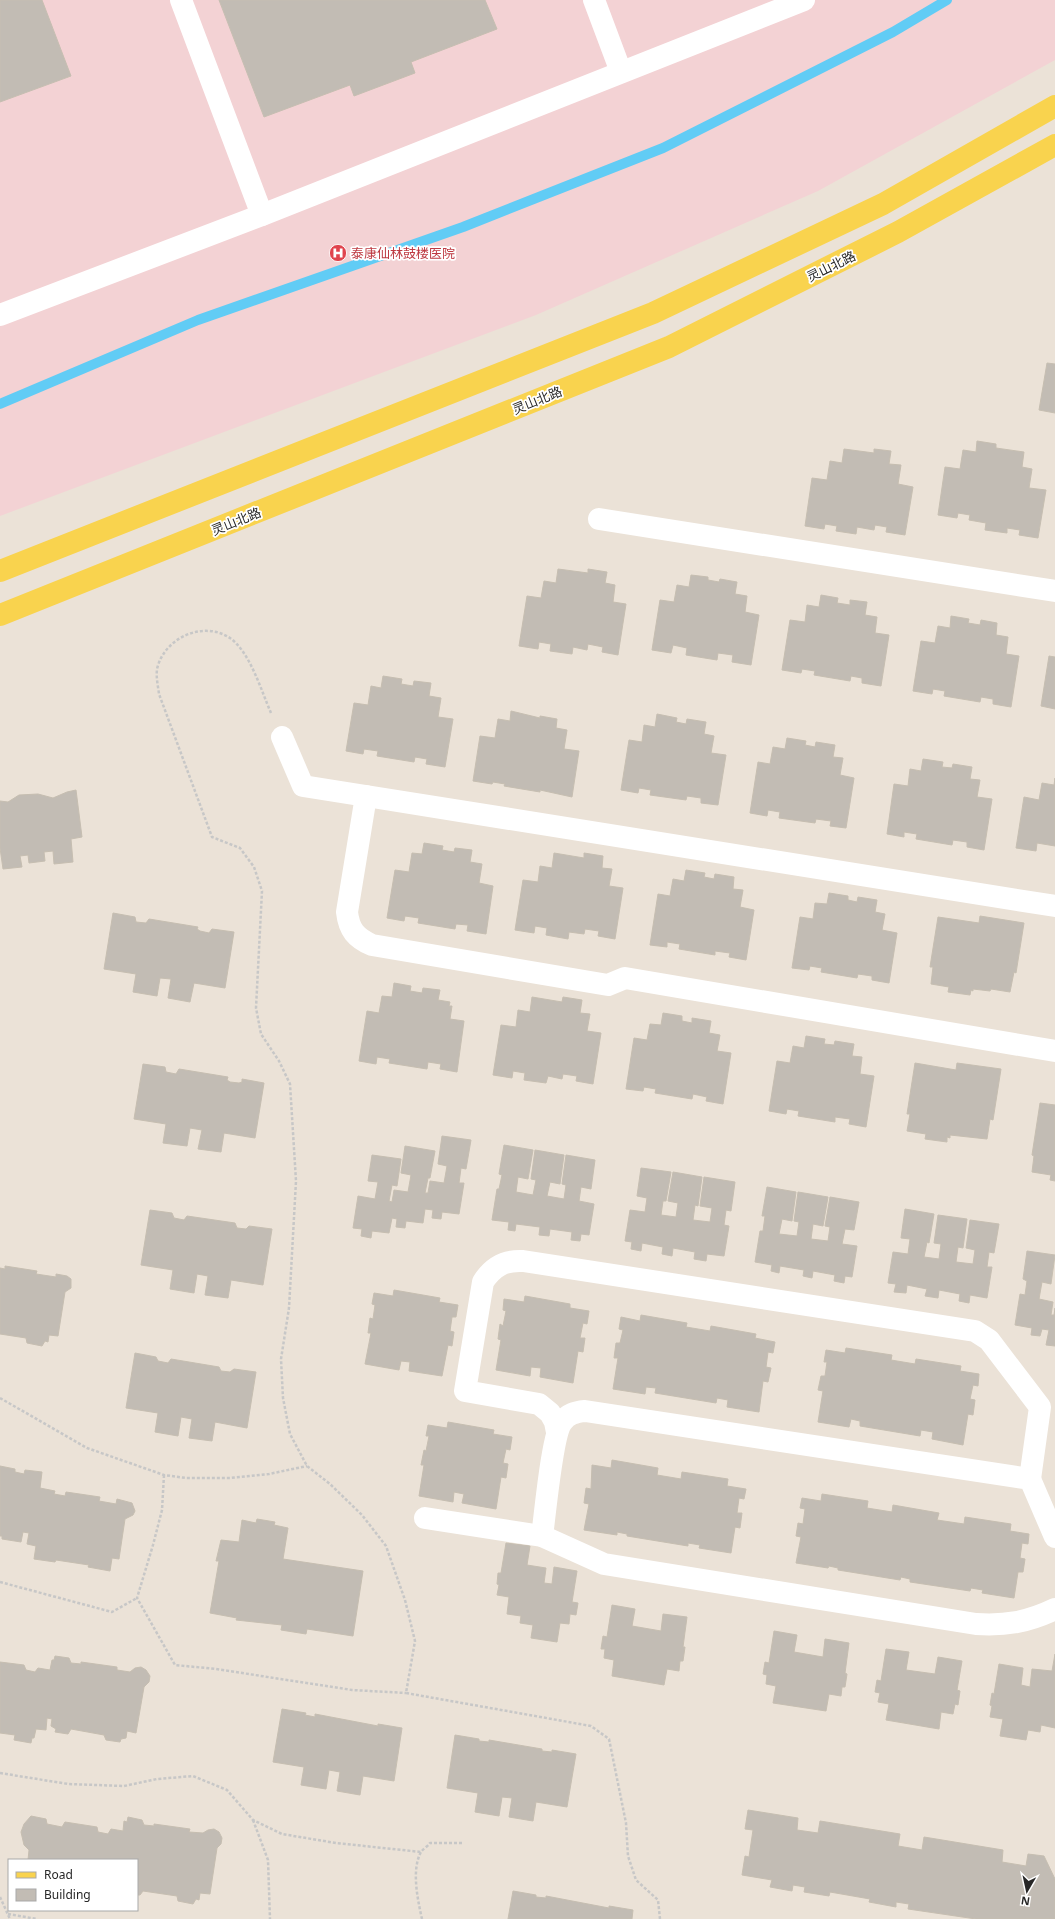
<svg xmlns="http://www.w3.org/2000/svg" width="1055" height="1919" font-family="'Noto Sans','Noto Sans SC',sans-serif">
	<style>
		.medical { fill: #f3d2d4 }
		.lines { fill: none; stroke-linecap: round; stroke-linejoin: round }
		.stream { stroke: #61ccf5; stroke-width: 10 }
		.building { fill: #c2bcb4; stroke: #c6beb1 }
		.path { stroke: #c7c7c7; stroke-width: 2.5; stroke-dasharray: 3 2; stroke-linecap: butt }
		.minor { stroke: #fff; stroke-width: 22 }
		.major { stroke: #f9d34e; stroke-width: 22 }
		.labels { text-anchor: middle; stroke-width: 3.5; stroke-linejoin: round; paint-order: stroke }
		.health-label { font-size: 13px; fill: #be3a42; stroke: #fff; text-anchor: start }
		.street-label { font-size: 13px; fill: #272727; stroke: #fff }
	</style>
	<rect width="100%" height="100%" fill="#ebe2d7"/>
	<!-- medical -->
	<polygon class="medical" points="0,0 1055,0 1055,60 818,191 536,315 0,516"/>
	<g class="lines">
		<!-- stream -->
		<polyline class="stream" points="0,404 198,320 463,227 663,148 893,32 947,0"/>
	</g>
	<!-- building -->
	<g class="building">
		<polygon points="0,0 42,0 71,76 0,102"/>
		<polygon points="219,0 485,0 497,29 411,62 415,73 354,96 350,85 264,117"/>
		<polygon points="1047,363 1055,364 1055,413 1039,410"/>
		<polygon points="977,441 996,444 996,448 1024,452 1022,467 1032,469 1029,488 1046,490 1038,538 1019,535 1020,530 1007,528 1007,533 985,530 986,523 969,520 970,515 958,513 957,518 938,515 945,467 960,469 963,450 976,452"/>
		<polygon points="844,449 874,453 874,449 891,451 889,464 901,465 898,484 913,487 905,535 886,532 887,527 875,525 874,530 857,527 856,534 836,531 837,526 825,524 824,529 805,526 812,478 827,480 830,461 842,463"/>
		<polygon points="558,569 588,573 588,569 607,572 605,583 615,585 613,602 626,604 618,655 602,652 603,647 588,644 587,650 573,647 572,654 550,651 551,644 539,642 538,649 519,646 527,596 541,598 544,581 556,583"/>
		<polygon points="691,575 708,577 708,580 719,582 720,579 737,582 735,594 747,596 745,612 759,615 751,665 732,662 733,655 718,653 717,660 686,655 687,648 673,645 671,653 652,650 660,600 674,602 677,585 689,587"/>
		<polygon points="821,595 838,598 837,603 850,605 850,600 867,602 865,615 877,617 875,633 889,635 881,686 862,683 862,678 851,676 850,681 814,675 815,671 802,669 801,673 782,670 790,620 805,622 807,605 819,607"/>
		<polygon points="951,616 969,619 968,623 980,625 981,620 997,623 996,635 1008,637 1006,654 1019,656 1011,707 993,704 993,699 981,697 980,702 944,696 945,691 933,689 932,694 913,691 921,641 935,643 938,626 950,628"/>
		<polygon points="1049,656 1055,657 1055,709 1041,706"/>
		<polygon points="383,676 402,679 401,684 413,686 414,681 431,683 429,696 441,698 438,717 453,719 445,767 426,764 427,759 415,757 414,762 377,756 378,751 364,749 363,754 346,751 354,703 368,705 371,686 381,688"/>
		<polygon points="511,711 540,718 540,716 557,719 556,728 567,730 564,749 579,751 572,797 540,790 540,792 504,786 505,784 493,782 492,784 473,781 480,736 495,738 498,719 510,721"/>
		<polygon points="657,714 677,718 676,722 686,724 687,719 706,722 704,734 714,736 711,753 726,755 718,805 701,803 701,798 687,796 686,800 650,795 651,790 639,788 638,793 621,790 629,740 642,742 644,725 655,727"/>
		<polygon points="787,738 806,741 805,745 815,747 816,742 835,745 833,757 843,758 840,775 854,778 846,828 830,826 831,821 816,819 815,823 779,818 780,812 768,810 767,816 750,813 758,762 770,764 773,747 785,749"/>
		<polygon points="923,759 943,762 942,767 952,768 953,764 972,767 970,779 980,780 977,797 992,799 984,850 967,847 967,842 953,840 952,845 916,839 917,834 904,832 904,837 887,834 894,784 908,786 910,769 921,771"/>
		<polygon points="1055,778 1055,846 1037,843 1036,851 1016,848 1024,797 1039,800 1042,783 1054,785"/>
		<polygon points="76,790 82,837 71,839 73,862 54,864 53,851 44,852 45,861 29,863 28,855 20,856 22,867 3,869 0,848 0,801 8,802 19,795 38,794 53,798 67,792"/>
		<polygon points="424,843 443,846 442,850 454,852 455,848 472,850 470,862 482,864 479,883 493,886 486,934 467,931 468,925 456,924 455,929 418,923 419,918 405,916 404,921 387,918 395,870 409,872 412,853 422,854"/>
		<polygon points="554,853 584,858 584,853 603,856 602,868 612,869 609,886 623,888 615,939 598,936 599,931 585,929 584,934 569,932 568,939 546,935 547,928 535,926 534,933 515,930 523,880 538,882 540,866 552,868"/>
		<polygon points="686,870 705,873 704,877 714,879 715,874 734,877 733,889 743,890 740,907 754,910 746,960 729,957 730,953 715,951 715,955 679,949 680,944 667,942 667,947 650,945 658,894 670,896 673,879 684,881"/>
		<polygon points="829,893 848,896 848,900 857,902 858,897 877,900 875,912 885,914 882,930 897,933 889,983 872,980 872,976 858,974 857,978 821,972 822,968 810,966 809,970 792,968 800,917 813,919 815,903 827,904"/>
		<polygon points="113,913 135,917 136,922 146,923 149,919 198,927 197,929 200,931 209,933 212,929 234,932 225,988 194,983 190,1002 168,998 171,979 160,978 157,996 133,992 136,974 104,969"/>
		<polygon points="980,916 1024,923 1016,973 1014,972 1010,992 991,989 990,991 973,989 973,991 971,990 970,995 948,992 949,987 931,984 933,967 930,967 938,917 979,923"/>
		<polygon points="394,983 411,986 410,991 422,993 423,988 440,990 438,1000 450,1002 449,1006 452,1006 450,1019 464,1021 457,1072 440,1069 441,1064 428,1062 427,1069 389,1063 390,1059 377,1057 376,1064 359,1061 367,1011 379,1013 382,996 392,997"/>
		<polygon points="532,997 562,1002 563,997 582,1000 580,1013 590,1014 587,1031 601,1033 593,1084 576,1081 577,1076 563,1074 562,1079 548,1076 546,1083 524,1080 525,1073 513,1071 512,1078 493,1075 501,1025 516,1027 518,1010 530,1012"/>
		<polygon points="663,1013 682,1016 682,1021 692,1023 692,1018 711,1021 709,1033 720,1035 717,1051 731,1053 723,1104 706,1101 707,1097 693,1094 692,1099 655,1093 656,1089 644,1087 643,1091 626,1089 634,1038 647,1040 650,1024 661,1025"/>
		<polygon points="806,1036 825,1039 824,1044 834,1045 835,1041 854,1044 852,1056 862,1057 860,1074 874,1076 866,1127 849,1124 850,1119 835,1117 835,1122 798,1116 799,1111 787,1109 786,1114 769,1111 777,1061 790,1063 793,1046 804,1048"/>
		<polygon points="915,1063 956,1070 957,1063 1001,1069 993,1120 990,1119 987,1139 950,1135 950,1138 947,1137 947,1142 925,1139 926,1134 907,1131 910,1114 907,1114"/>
		<polygon points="143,1064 165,1067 166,1072 176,1074 179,1069 228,1077 227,1080 230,1082 239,1083 242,1082 242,1079 264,1083 255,1138 224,1133 221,1152 198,1149 202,1130 190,1128 187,1146 163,1143 166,1124 134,1119"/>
		<polygon points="1040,1103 1055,1105 1055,1181 1050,1180 1051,1175 1032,1172 1034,1156 1032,1155"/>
		<polygon points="442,1136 471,1140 466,1169 461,1168 459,1183 464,1183 459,1214 442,1212 441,1219 432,1218 433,1210 425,1209 423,1223 406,1221 405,1228 396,1227 397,1219 392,1218 389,1233 372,1231 371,1238 361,1236 362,1229 353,1228 358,1196 375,1199 378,1182 368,1181 372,1155 401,1159 397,1186 392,1185 389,1201 392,1202 394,1190 408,1192 411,1175 401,1173 405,1146 435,1151 430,1178 428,1178 425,1193 428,1193 430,1181 444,1183 447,1166 438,1164"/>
		<polygon points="504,1145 533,1150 528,1179 518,1177 516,1192 533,1195 536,1180 531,1179 535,1150 564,1155 560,1184 550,1182 547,1196 564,1199 566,1185 562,1184 566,1155 595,1160 591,1189 581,1187 579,1201 594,1204 589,1235 581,1234 580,1241 571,1240 572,1232 550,1229 549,1236 539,1235 540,1227 516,1224 515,1231 508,1230 509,1222 492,1220 497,1189 499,1189 502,1175 499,1174"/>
		<polygon points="641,1168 671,1172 666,1201 663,1201 661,1215 676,1217 678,1203 668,1201 673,1172 702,1177 698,1206 695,1205 693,1220 710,1222 712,1208 700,1206 704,1177 735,1182 731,1211 726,1210 724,1225 729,1226 724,1256 707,1254 706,1261 694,1259 695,1252 673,1248 672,1256 662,1254 663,1247 642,1243 641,1251 631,1249 632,1242 625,1241 630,1210 645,1212 647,1198 637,1196"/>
		<polygon points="767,1187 796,1192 792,1221 782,1219 779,1234 797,1236 799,1222 794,1221 798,1192 828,1197 823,1226 813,1224 811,1239 828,1241 830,1227 825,1226 830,1197 859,1202 854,1230 845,1229 842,1244 857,1246 852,1277 845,1276 844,1283 834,1281 835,1275 813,1271 812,1278 803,1276 804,1270 780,1266 779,1273 771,1271 772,1265 755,1262 760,1231 763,1231 765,1216 762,1216"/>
		<polygon points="905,1209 934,1214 929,1243 927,1242 924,1257 939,1259 941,1244 934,1243 938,1215 967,1219 963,1248 958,1247 956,1262 973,1264 975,1250 966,1248 970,1220 999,1224 994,1253 989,1252 987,1267 992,1267 987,1298 970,1295 969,1303 959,1301 960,1294 939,1290 938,1298 925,1296 927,1289 907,1285 906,1293 894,1292 896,1284 888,1283 893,1252 908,1254 910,1239 901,1238"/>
		<polygon points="150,1210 172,1213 174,1218 184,1220 187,1216 235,1223 237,1228 246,1229 249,1226 272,1229 263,1285 231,1280 228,1298 205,1295 208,1276 197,1274 194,1293 170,1289 173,1270 141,1265"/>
		<polygon points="1027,1251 1055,1255 1051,1284 1042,1282 1039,1299 1053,1302 1051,1315 1054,1315 1055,1308 1055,1346 1046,1345 1049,1330 1042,1329 1040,1336 1031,1335 1032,1328 1015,1325 1020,1294 1025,1295 1027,1281 1023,1279"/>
		<polygon points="5,1266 37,1271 36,1274 56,1277 56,1274 67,1276 71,1279 71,1288 65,1292 58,1336 49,1335 48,1342 45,1341 42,1346 27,1343 26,1338 0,1334 0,1268 5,1269"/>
		<polygon points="394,1290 440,1298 439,1302 458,1305 456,1317 452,1317 450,1331 454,1332 452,1346 448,1345 442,1376 409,1371 410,1362 401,1361 399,1370 365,1364 371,1333 368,1333 370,1318 373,1319 375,1305 372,1304 374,1293 393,1296"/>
		<polygon points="525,1296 570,1304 570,1308 589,1311 587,1324 583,1323 580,1338 585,1338 583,1352 578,1351 573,1383 540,1377 541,1368 531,1367 530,1376 496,1370 501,1340 498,1339 500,1324 503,1326 506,1311 503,1310 504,1299 524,1302"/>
		<polygon points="641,1315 687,1323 686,1327 710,1331 711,1326 756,1334 755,1338 775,1342 773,1353 768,1352 766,1367 771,1368 768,1382 763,1381 759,1412 727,1407 728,1400 717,1398 716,1403 655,1393 656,1388 646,1387 645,1394 613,1389 618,1358 614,1358 616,1343 620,1343 623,1330 619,1329 621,1317 640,1321"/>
		<polygon points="846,1348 892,1355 891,1360 915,1364 916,1359 961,1366 960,1371 979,1374 978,1386 973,1385 970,1399 975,1400 973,1415 968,1414 963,1445 932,1439 933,1432 921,1430 920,1436 860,1426 860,1421 851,1419 849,1427 818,1422 823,1391 818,1390 821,1376 825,1376 827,1362 824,1362 826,1350 845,1353"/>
		<polygon points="135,1353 156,1357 158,1361 168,1363 171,1359 219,1367 221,1371 230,1372 234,1369 256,1372 247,1428 215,1422 212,1441 189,1438 192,1419 181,1417 178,1436 155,1432 158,1413 126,1408"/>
		<polygon points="448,1422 494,1430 493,1434 512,1437 510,1450 506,1449 503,1463 508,1464 506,1478 501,1477 496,1509 462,1503 464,1494 454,1492 453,1502 419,1496 424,1465 421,1465 424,1450 426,1451 429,1436 426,1436 428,1425 447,1428"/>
		<polygon points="612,1460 658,1468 657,1475 681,1479 682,1472 728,1479 727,1486 746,1489 744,1499 739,1498 737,1513 742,1513 740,1528 735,1527 731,1553 699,1548 700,1545 688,1543 688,1546 627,1536 627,1534 617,1532 617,1535 584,1530 589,1504 584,1503 586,1488 591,1489 592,1465 611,1468"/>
		<polygon points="0,1466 15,1469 15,1472 24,1474 25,1470 42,1472 40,1488 55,1491 54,1494 65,1496 66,1492 100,1497 99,1501 116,1504 117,1499 132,1503 135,1511 133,1515 125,1519 119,1559 112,1558 110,1571 88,1567 89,1565 56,1560 55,1562 34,1559 36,1546 27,1544 29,1533 23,1532 21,1542 2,1539 2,1536 0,1536"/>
		<polygon points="822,1494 868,1501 867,1508 892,1512 893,1505 939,1513 937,1520 964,1524 965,1517 1011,1524 1010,1531 1029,1534 1028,1544 1022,1543 1020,1558 1025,1559 1023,1572 1018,1572 1014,1598 982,1593 983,1590 971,1588 970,1591 910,1582 910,1579 901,1577 900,1580 838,1570 838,1568 829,1566 828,1568 796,1563 801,1537 796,1536 798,1523 803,1524 805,1509 800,1508 802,1498 821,1501"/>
		<polygon points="257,1519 275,1522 274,1525 288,1528 283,1559 363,1571 353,1636 307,1629 306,1634 281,1630 282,1625 236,1620 237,1618 210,1613 219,1561 216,1561 221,1540 239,1542 242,1520 256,1523"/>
		<polygon points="506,1543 530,1546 527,1565 546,1568 544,1583 552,1584 554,1567 577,1571 572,1602 578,1603 576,1615 570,1614 569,1624 560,1623 557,1642 531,1638 533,1625 520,1623 521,1616 507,1614 509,1597 497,1595 499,1585 497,1584 498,1573 501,1573"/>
		<polygon points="612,1605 635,1609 632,1626 661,1631 663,1614 687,1617 683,1647 685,1647 683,1661 680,1661 679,1671 667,1669 664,1685 612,1676 614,1660 604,1658 605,1649 601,1649 603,1636 607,1637"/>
		<polygon points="774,1631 797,1635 794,1652 823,1657 825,1639 849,1643 845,1673 847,1674 845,1687 842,1687 841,1696 829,1694 826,1711 773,1703 776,1686 766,1684 767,1675 763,1674 765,1662 769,1663"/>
		<polygon points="886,1649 909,1652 906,1670 935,1674 938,1657 962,1661 957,1690 960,1691 958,1705 955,1704 953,1714 941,1712 939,1729 886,1720 889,1704 878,1702 880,1693 875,1692 877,1680 881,1681"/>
		<polygon points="1055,1654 1055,1728 1041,1725 1040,1732 1028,1730 1026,1740 1000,1736 1003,1719 990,1717 992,1706 990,1705 992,1693 994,1694 999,1664 1023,1668 1021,1685 1030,1687 1032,1669 1052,1671"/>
		<polygon points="55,1656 69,1658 71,1663 81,1664 81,1662 117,1667 117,1670 130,1672 135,1668 141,1667 146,1670 150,1676 149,1682 144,1687 136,1733 127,1731 126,1738 121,1739 120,1742 106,1740 104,1735 71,1729 68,1734 55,1732 56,1729 51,1726 52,1719 47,1718 46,1730 36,1729 34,1738 32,1738 31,1743 14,1740 15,1735 0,1733 0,1662 24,1665 26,1670 35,1672 38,1668 50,1670 52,1660 54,1660"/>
		<polygon points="282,1709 306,1713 305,1715 315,1717 315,1714 378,1726 378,1724 402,1728 394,1781 363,1776 360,1795 337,1791 340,1772 329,1770 326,1789 301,1785 304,1767 273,1762"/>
		<polygon points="455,1735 479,1739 479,1741 489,1742 489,1740 542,1749 542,1751 552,1752 552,1750 576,1754 567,1807 536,1802 533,1821 509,1817 512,1798 502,1797 499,1816 475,1812 478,1793 447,1788"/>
		<polygon points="748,1810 798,1818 797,1830 818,1833 820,1821 900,1834 898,1846 922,1850 924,1837 1003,1850 1002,1862 1026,1866 1028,1854 1044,1856 1055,1879 1055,1919 976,1919 908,1909 909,1904 896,1902 896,1907 869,1902 870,1899 830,1892 829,1896 804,1892 805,1887 793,1885 792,1891 770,1887 772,1880 742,1875 745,1856 749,1857 753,1830 745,1829"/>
		<polygon points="31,1816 46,1819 47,1824 62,1827 65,1822 97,1827 98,1832 108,1834 111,1829 123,1831 124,1821 127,1822 128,1817 142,1820 144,1825 154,1826 154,1824 190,1829 189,1832 203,1833 208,1830 214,1829 219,1832 222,1838 221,1844 217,1848 210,1894 200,1893 199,1900 196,1899 193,1904 178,1901 177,1896 143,1891 140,1895 137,1895 137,1860 28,1860 29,1850 24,1845 21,1832 24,1824"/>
		<polygon points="513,1891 536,1895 536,1897 546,1898 546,1896 609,1908 609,1906 633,1910 632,1919 508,1919"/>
	</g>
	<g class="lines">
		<!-- path -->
		<g class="path">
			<path d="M271 713C261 690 250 652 230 638 203 620 164 638 157 669 156 678 158 686 159 694L212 837 240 848 254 867 262 891 256 1008 261 1034 279 1061 290 1084 296 1181 289 1308 281 1359 283 1398 290 1434 307 1466 330 1484 362 1515 386 1546 405 1600 415 1641 406 1693 591 1726 609 1739 626 1823 628 1856 636 1880 658 1900 660 1919"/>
			<polyline points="0,1398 87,1448 164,1475 186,1478 230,1478 269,1474 307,1466"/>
			<polyline points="164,1475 162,1510 153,1545 137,1598 175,1665 216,1669 352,1690 406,1693"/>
			<polyline points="0,1582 112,1612 137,1598"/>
			<polyline points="0,1773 68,1784 124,1786 157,1779 193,1776 227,1790 253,1820 282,1834 336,1843 421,1852"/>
			<polyline points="253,1820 268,1860 270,1919"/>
			<polyline points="0,1897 10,1919"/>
			<polyline points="8,1914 37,1919"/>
			<path d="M422 1919C418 1901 411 1870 421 1852 423 1849 428 1846 430 1843H463"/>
		</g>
		<!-- minor -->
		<g class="minor">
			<polyline points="594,0 621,72"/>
			<polyline points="262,215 804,0"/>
			<polyline points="0,315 262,215 181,0"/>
			<polyline points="599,519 1055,591"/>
			<polyline points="282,737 303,786 366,796"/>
			<path d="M1055 906 366 796 347 912C349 930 356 938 372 945L608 985 625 978 1055 1051"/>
			<path d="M557 1432 555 1422 550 1413 539 1404 465 1391 483 1282C493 1266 505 1260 523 1261L975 1331 989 1340 1040 1407 1030 1479"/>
			<path d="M425 1518 542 1536 604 1564 976 1624C1005 1626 1028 1622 1055 1609"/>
			<path d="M542 1536C545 1516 552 1435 562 1422 568 1414 575 1412 585 1411L1030 1479 1055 1537"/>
		</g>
		<!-- major -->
		<g class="major">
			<polyline points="0,571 653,313 883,204 1055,106"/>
			<polyline points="0,615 669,347 898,232 1055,145"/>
		</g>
	</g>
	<!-- icons -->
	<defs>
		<symbol id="hospital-disc" viewBox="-11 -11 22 22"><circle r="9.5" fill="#e0444e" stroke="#fff"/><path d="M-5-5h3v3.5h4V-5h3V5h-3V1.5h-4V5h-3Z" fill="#fff"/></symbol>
	</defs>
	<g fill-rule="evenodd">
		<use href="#hospital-disc" x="328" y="243" width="20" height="20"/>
	</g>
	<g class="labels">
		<!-- health labels -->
		<g class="health-label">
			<text x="351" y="258">泰康仙林鼓楼医院</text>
		</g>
		<!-- street labels -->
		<g class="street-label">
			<text transform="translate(831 266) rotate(-26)" y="5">灵山北路</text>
			<text transform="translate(537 400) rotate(-22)" y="5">灵山北路</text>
			<text transform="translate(236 521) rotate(-22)" y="5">灵山北路</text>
		</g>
	</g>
	<!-- legend -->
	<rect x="8" y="1859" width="130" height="52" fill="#ffffff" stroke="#a9a9a9"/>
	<rect x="16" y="1872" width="20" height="6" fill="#f9d34e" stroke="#a9a9a9"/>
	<text x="44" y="1879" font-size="12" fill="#272727">Road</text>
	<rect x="16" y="1889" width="20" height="12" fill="#c2bcb4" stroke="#a9a9a9"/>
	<text x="44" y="1899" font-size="12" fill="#272727">Building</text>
	<!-- north arrow -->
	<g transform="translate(1027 1891) rotate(189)" stroke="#ffffff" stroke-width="3" paint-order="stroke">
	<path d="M0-3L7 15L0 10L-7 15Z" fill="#272727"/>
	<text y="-6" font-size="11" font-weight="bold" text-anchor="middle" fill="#272727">N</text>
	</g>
</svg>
